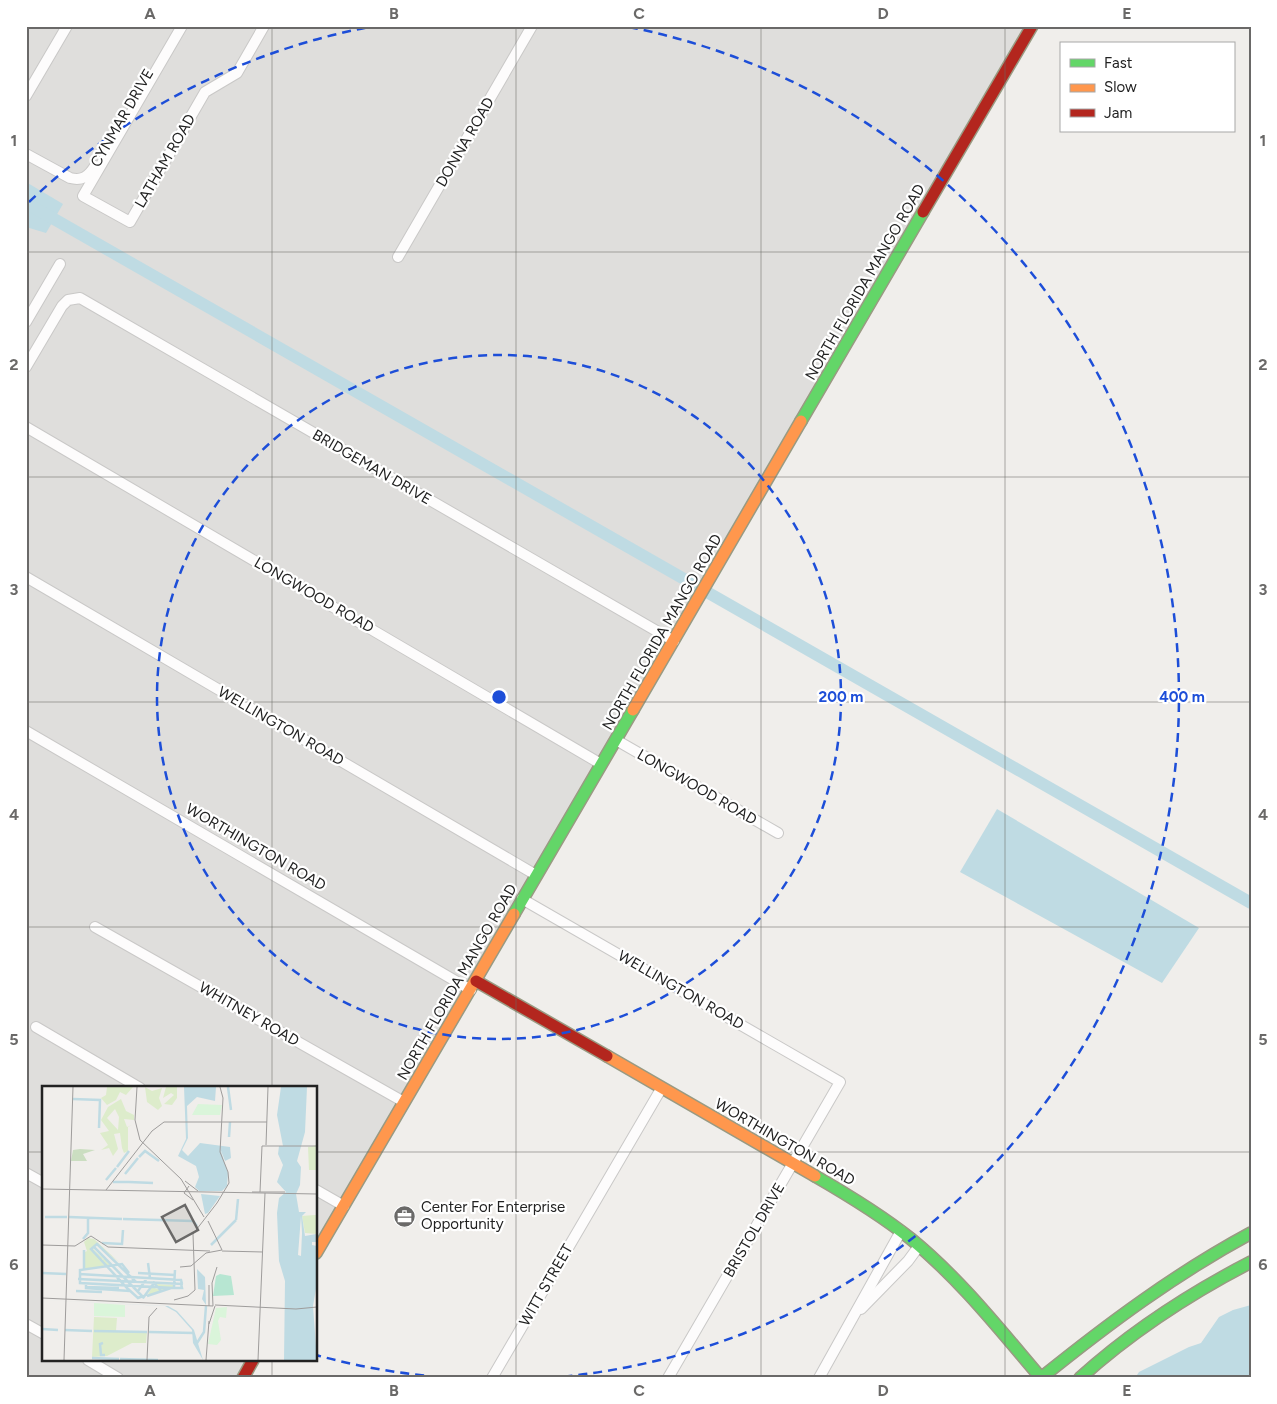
<svg xmlns="http://www.w3.org/2000/svg" width="1277" height="1404" font-family="Figtree,sans-serif">
	<style>
		.residential { fill: #dfdedc }
		.water { fill: #bfdbe3 }
		.lines { fill: none; stroke-linecap: round; stroke-linejoin: round }
		.canal { stroke: #bfdbe3; stroke-width: 12 }
		.street-casing { stroke: #c9c8c7; stroke-width: 12 }
		.fast-casing { stroke: #999a82; stroke-width: 14 }
		.slow-casing { stroke: #999a82; stroke-width: 14 }
		.jam-casing { stroke: #999a82; stroke-width: 14 }
		.street { stroke: #fdfcfc; stroke-width: 10 }
		.fast { stroke: #63d668; stroke-width: 11 }
		.slow { stroke: #ff974d; stroke-width: 11 }
		.jam { stroke: #b3261e; stroke-width: 11 }
		.grid { fill: none; stroke: #6a6968; stroke-width: 1; stroke-opacity: 0.55 }
		.ring { fill: none; stroke: #1d4ed8; stroke-width: 2.5; stroke-dasharray: 9 6 }
		.labels { text-anchor: middle; stroke-width: 4.5; stroke-linejoin: round; paint-order: stroke }
		.street-label { font-size: 15px; fill: #222; stroke: #fff }
		.poi-label { font-size: 15px; fill: #222; stroke: #fff; text-anchor: start }
		.inset-river { fill: none; stroke: #bfdbe3; stroke-width: 2.5 }
		.inset-road { fill: none; stroke: #9e9c9b; stroke-width: 1 }
		.view { fill: #6a6968; fill-opacity: 0.15; stroke: #6a6968; stroke-width: 2.5 }
		.inset-edge { fill: none; stroke: #222; stroke-width: 2.5 }
		.centre { fill: #1d4ed8; stroke: #fff; stroke-width: 2.5 }
		.ring-label { font-size: 15px; text-anchor: middle; font-weight: bold; fill: #1d4ed8; stroke: #fff; stroke-width: 4.5; stroke-linejoin: round; paint-order: stroke }
		.neatline { fill: none; stroke: #6a6968; stroke-width: 2 }
		.grid-label { font-size: 16px; text-anchor: middle; font-weight: bold; fill: #6a6968 }
	</style>
	<rect width="100%" height="100%" fill="#f0eeeb"/>
	<!-- residential -->
	<polygon class="residential" points="26,26 1032,26 316,1252 316,1088 44,1088 44,1360 253,1360 243,1378 26,1378"/>
	<!-- water -->
	<g class="water">
		<polygon points="26,182 63,204 46,233 26,227"/>
		<polygon points="997,809 1199,928 1162,983 960,872"/>
		<polygon points="1251,1305 1251,1371 1249,1378 1135,1378 1139,1372 1189,1347 1201,1343 1219,1317 1233,1310"/>
	</g>
	<g class="lines">
		<!-- canal -->
		<polyline class="canal" points="26,203 1251,903"/>
		<defs>
			<g id="street">
				<polyline points="182,26 83,196 130,222 205,92 237,73 264,26"/>
				<polyline points="26,96 67,26"/>
				<path d="M26 154 70 178C82 181 88 177 95 166"/>
				<polyline points="398,257 532,26"/>
				<polyline points="26,322 60,264"/>
				<polyline points="26,367 62,306 68,300 80,298 674,641"/>
				<polyline points="26,427 601,764"/>
				<polyline points="26,577 536,875"/>
				<polyline points="26,731 471,990"/>
				<polyline points="616,740 778,833"/>
				<polyline points="522,899 840,1082 668,1378"/>
				<polyline points="95,927 404,1102"/>
				<polyline points="36,1027 140,1088"/>
				<polyline points="26,1173 44,1183"/>
				<polyline points="316,1190 344,1206"/>
				<polyline points="861,1309 908,1261 919,1246"/>
				<polyline points="26,1324 44,1334"/>
				<polyline points="88,1360 118,1378"/>
				<polyline points="492,1378 661,1089"/>
				<polyline points="819,1378 901,1231"/>
			</g>
			<g id="fast">
				<polyline points="801,421 923,212"/>
				<polyline points="514,914 633,710"/>
				<path d="M815 1176C848 1195 881 1215 911 1239 960 1279 1000 1330 1041 1378"/>
				<path d="M1041 1378C1108 1324 1175 1274 1251 1233"/>
				<path d="M1080 1378C1132 1331 1189 1294 1251 1262"/>
			</g>
			<g id="slow">
				<polyline points="633,710 801,421"/>
				<polyline points="607,1056 815,1176"/>
				<polyline points="316,1253 514,914"/>
			</g>
			<g id="jam">
				<polyline points="923,212 1032,26"/>
				<polyline points="476,981 607,1056"/>
				<polyline points="243,1378 253,1360"/>
			</g>
		</defs>
		<!-- street casing -->
		<use href="#street" class="street-casing"/>
		<!-- fast casing -->
		<use href="#fast" class="fast-casing"/>
		<!-- slow casing -->
		<use href="#slow" class="slow-casing"/>
		<!-- jam casing -->
		<use href="#jam" class="jam-casing"/>
		<!-- street -->
		<use href="#street" class="street"/>
		<!-- fast -->
		<use href="#fast" class="fast"/>
		<!-- slow -->
		<use href="#slow" class="slow"/>
		<!-- jam -->
		<use href="#jam" class="jam"/>
	</g>
	<!-- grid -->
	<path class="grid" d="M272 26V1088M516 26V1378M761 26V1378M1005 26V1378M26 252H1251M26 477H1251M26 702H1251M26 927H1251M26 1152H44M316 1152H1251M272 1360V1378"/>
	<!-- distance rings -->
	<g class="ring">
		<circle cx="499" cy="697" r="342"/>
		<path d="M439 1377A683 683 0 0 1 316 1355M29 202A683 683 0 0 1 369 27M629 27A683 683 0 0 1 559 1377"/>
	</g>
	<!-- icons -->
	<defs>
		<symbol id="office-disc" viewBox="-11 -11 22 22"><circle r="9.5" fill="#6a6968" stroke="#fff"/><path d="M-6-3h4V-5.5h4V-3h4V5H-6ZM-1-4.5V-3h2v-1.5ZM-6 0V1H6V0Z" fill="#fff"/></symbol>
	</defs>
	<g fill-rule="evenodd">
		<use href="#office-disc" x="392" y="1204" width="25" height="25"/>
	</g>
	<g class="labels">
		<!-- street labels -->
		<g class="street-label">
			<text transform="translate(122 118) rotate(-60)" y="5">CYNMAR DRIVE</text>
			<text transform="translate(465 142) rotate(-60)" y="5">DONNA ROAD</text>
			<text transform="translate(165 161) rotate(-60)" y="5">LATHAM ROAD</text>
			<text transform="translate(865 282) rotate(-60)" y="5">NORTH FLORIDA MANGO ROAD</text>
			<text transform="translate(372 467) rotate(30)" y="5">BRIDGEMAN DRIVE</text>
			<text transform="translate(314 595) rotate(30)" y="5">LONGWOOD ROAD</text>
			<text transform="translate(662 632) rotate(-60)" y="5">NORTH FLORIDA MANGO ROAD</text>
			<text transform="translate(281 726) rotate(30)" y="5">WELLINGTON ROAD</text>
			<text transform="translate(697 787) rotate(30)" y="5">LONGWOOD ROAD</text>
			<text transform="translate(256 847) rotate(30)" y="5">WORTHINGTON ROAD</text>
			<text transform="translate(457 982) rotate(-60)" y="5">NORTH FLORIDA MANGO ROAD</text>
			<text transform="translate(681 990) rotate(30)" y="5">WELLINGTON ROAD</text>
			<text transform="translate(249 1014) rotate(30)" y="5">WHITNEY ROAD</text>
			<text transform="translate(785 1142) rotate(30)" y="5">WORTHINGTON ROAD</text>
			<text transform="translate(754 1230) rotate(-60)" y="5">BRISTOL DRIVE</text>
			<text transform="translate(546 1285) rotate(-60)" y="5">WITT STREET</text>
		</g>
		<!-- poi labels -->
		<g class="poi-label">
			<text x="421" y="1212">Center For Enterprise<tspan x="421" dy="17">Opportunity</tspan></text>
		</g>
	</g>
	<!-- overview -->
	<g transform="translate(42 1086)">
		<rect width="275" height="275" fill="#f0eeeb"/>
		<path d="M65 1H91L84 9 78 6 74 14 65 19 59 12 64 9ZM103 1 110 5 120 2 117 12 120 20 116 24 105 16ZM124 1H135V12L130 19 122 18 132 9 129 7 121 12ZM79 13 84 25 92 29V34L82 33 85 41 90 39 86 41V65L82 67 80 62 78 47 72 48 76 63 71 70 67 62 59 64 66 59 58 47 67 45 59 34 66 21ZM73 23 77 31 76 44 65 32ZM275 59V84H267L266 61ZM272 129H275V148L263 147 260 130ZM46 152 52 153 79 178 55 158 50 162 61 172 60 175 62 172 69 180 42 183 41 167 45 165 42 156ZM114 198 132 199V201L105 210 110 201 118 204ZM52 231 75 232 74 245 105 246 104 257H90L65 270 50 271Z" fill="#ddeccb" fill-rule="evenodd"/>
		<path d="M31 64 38 63 53 64 41 68 45 75H29Z" fill="#cbdec1"/>
		<path d="M156 18 180 19 178 29H150ZM52 217 83 219V231L52 230ZM185 221 184 232 178 231 176 235 179 254 175 259 166 258 174 222Z" fill="#daf5da"/>
		<path d="M178 188 189 190 192 209 171 210 174 190Z" fill="#b7e6d2"/>
		<path d="M142 1H174L173 15 155 11 145 20 146 52 140 64 146 70 158 57 188 61 189 72 183 75 178 62 186 87 185 100 180 105H157L153 101 157 91 154 80 136 70 144 53ZM239 1H265L263 46 255 75 259 81 258 99 254 108 257 126H264L260 130 263 150 274 148 275 151 274 156H270V159L275 160V197L271 220 275 274H242L243 195 237 175 235 127 237 112 244 106 235 96 241 79 236 68 237 60H241L235 29ZM259 130 260 147 259 170 256 169ZM159 108 178 110 166 127 163 128ZM155 183 163 191 164 219 160 213 162 204 156 203ZM0 214 126 220 135 225 152 244 161 274 151 257 150 244 134 226 123 220Z" fill="#bfdbe3" fill-rule="evenodd"/>
		<path class="inset-river" d="M186 1 189 24M31 13 58 14 57 42M187 51 188 36M97 71 103 65 117 75M75 81 87 65M83 88 96 72M64 94 74 82M71 96H87M87 96 111 97M3 131H25M27 131 80 133M81 133 151 135 155 140M194 134 196 113M41 153 46 147V132M60 157 80 158 81 144M169 159 194 134M51 160 102 212M106 177 108 192M42 183V164M0 187 24 188M96 187 133 189M37 188 139 194 140 198M36 193 141 198M38 193V197L132 202H140L139 198M38 193V184L80 178 87 187M94 196 55 158 49 163 85 202 96 212 101 210M44 198V202L88 205M44 201 77 202M132 201 133 184M34 205 60 206M96 205 105 192M105 210 129 202M101 212 112 197 120 206M0 243 16 244M23 244 50 245M52 245 105 246M107 246 152 247M61 257 58 258 59 269H63M155 257 162 246 164 220M50 272 77 273M78 273 116 274"/>
		<path class="inset-road" d="M95 1 93 34 98 54 139 93 162 131M224 59 226 1M143 95 156 105M147 100 142 107 151 114M0 103 275 108M64 104 110 45 122 36H225M210 106H243M218 106 220 60H275M0 159 33 160 49 150 66 161 168 165M180 165 221 166M138 181 149 180 164 167 180 164 166 135M167 199V220M0 212 171 220 170 197 175 181M132 214 146 210 153 204 151 148 175 117 187 97 186 86 178 66 181 12 178 1M173 219 254 223 275 221M167 238 173 220M22 274 31 1M105 274 107 231 115 222M164 274 167 235M216 274 223 107"/>
		<path class="view" d="M143 119 156 144 134 156 120 131Z"/>
		<rect width="275" height="275" class="inset-edge"/>
	</g>
	<circle cx="499" cy="697" r="8" class="centre"/>
	<g class="ring-label">
		<text x="841" y="702">200 m</text>
		<text x="1182" y="702">400 m</text>
	</g>
	<!-- border -->
	<rect width="1277" height="1404" fill="none" stroke="#ffffff" stroke-width="55"/>
	<!-- legend -->
	<rect x="1060" y="42" width="175" height="90" fill="#ffffff" stroke="#a7a7a7"/>
	<rect x="1070" y="59" width="25" height="8" fill="#63d668" stroke="#a7a7a7"/>
	<text x="1104" y="68" font-size="15" fill="#222222">Fast</text>
	<rect x="1070" y="84" width="25" height="8" fill="#ff974d" stroke="#a7a7a7"/>
	<text x="1104" y="92" font-size="15" fill="#222222">Slow</text>
	<rect x="1070" y="109" width="25" height="8" fill="#b3261e" stroke="#a7a7a7"/>
	<text x="1104" y="118" font-size="15" fill="#222222">Jam</text>
	<rect x="28" y="28" width="1222" height="1348" class="neatline"/>
	<g class="grid-label">
		<text x="150" y="19">A</text>
		<text x="394" y="19">B</text>
		<text x="639" y="19">C</text>
		<text x="883" y="19">D</text>
		<text x="1127" y="19">E</text>
		<text x="14" y="146">1</text>
		<text x="1263" y="146">1</text>
		<text x="14" y="370">2</text>
		<text x="1263" y="370">2</text>
		<text x="14" y="595">3</text>
		<text x="1263" y="595">3</text>
		<text x="14" y="820">4</text>
		<text x="1263" y="820">4</text>
		<text x="14" y="1045">5</text>
		<text x="1263" y="1045">5</text>
		<text x="14" y="1270">6</text>
		<text x="1263" y="1270">6</text>
		<text x="150" y="1396">A</text>
		<text x="394" y="1396">B</text>
		<text x="639" y="1396">C</text>
		<text x="883" y="1396">D</text>
		<text x="1127" y="1396">E</text>
	</g>
</svg>
